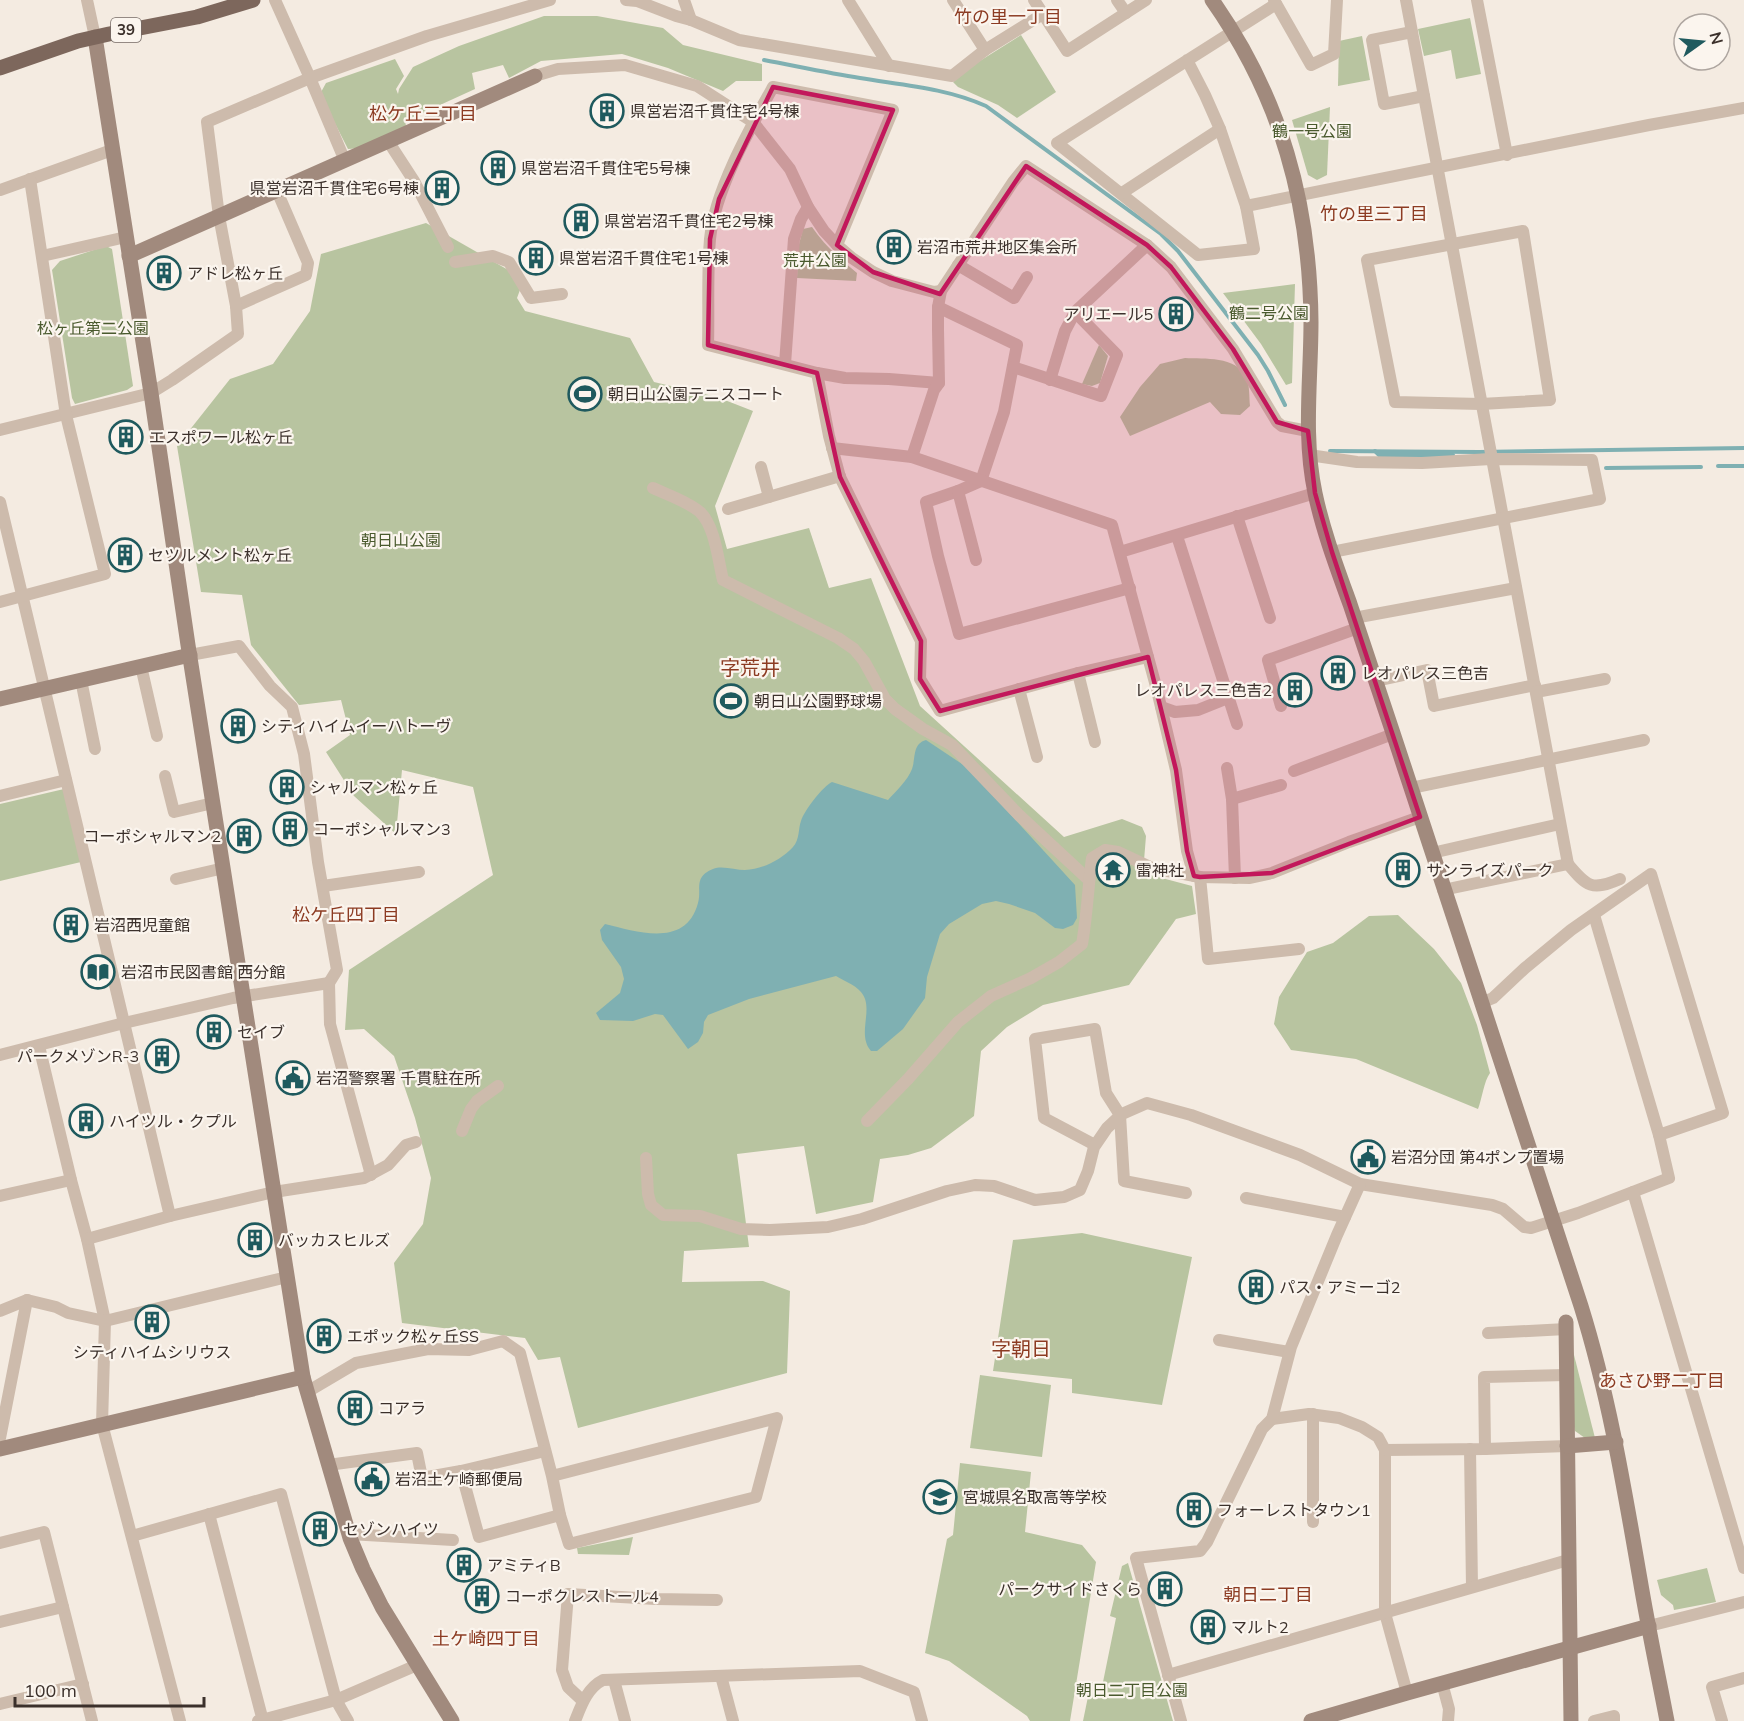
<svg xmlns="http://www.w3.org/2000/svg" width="1744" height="1721" font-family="Mulish,'Noto Sans JP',sans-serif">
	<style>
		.green { fill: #b8c4a0 }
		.water { fill: #7fb0b2 }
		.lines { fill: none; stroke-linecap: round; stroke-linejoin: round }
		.stream { stroke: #7fb0b2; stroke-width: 4 }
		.street { stroke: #cdbbac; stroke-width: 12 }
		.secondary { stroke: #a18a7d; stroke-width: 15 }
		.primary { stroke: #7d675c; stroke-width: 15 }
		.marked { fill: #c2185b; fill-opacity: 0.2; stroke: #c2185b; stroke-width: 4.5; stroke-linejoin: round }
		.labels { text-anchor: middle; stroke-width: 4.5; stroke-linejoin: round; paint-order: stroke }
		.shield { fill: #fbf5ee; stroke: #756b66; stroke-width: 1.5 }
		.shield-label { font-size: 15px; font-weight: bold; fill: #3b302b }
		.poi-label { font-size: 16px; fill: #3b302b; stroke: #fbf5ee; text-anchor: start }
		.park-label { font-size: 16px; fill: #4a5a2e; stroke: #fbf5ee }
		.neighbourhood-label { font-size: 18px; fill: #8c3b22; stroke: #fbf5ee }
		.quarter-label { font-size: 20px; fill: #8c3b22; stroke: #fbf5ee }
	</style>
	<rect width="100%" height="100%" fill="#f4ebe1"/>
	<!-- green -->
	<g class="green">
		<polygon points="544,16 597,16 663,28 683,45 762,64 762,81 736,81 723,91 668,68 622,54 541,61 509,78 503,65 472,73 475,89 405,121 406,126 362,148 348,149 320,94 326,83 395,59 404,76 396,89 398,94 399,89 413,67 459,46"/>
		<polygon points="1470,18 1481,74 1456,79 1451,50 1424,56 1418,29"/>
		<polygon points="1021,35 1056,92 1017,118 998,105 958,87 953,82 975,64"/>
		<polygon points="1362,36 1370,80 1338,86 1339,41"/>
		<polygon points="1330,107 1327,175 1317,180 1308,175 1292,120"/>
		<polygon points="426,223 524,279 517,298 525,311 630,338 654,382 717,397 753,411 715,506 727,549 809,528 829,588 871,578 920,706 1064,837 1122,819 1142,827 1146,836 1143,873 1192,886 1196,914 1176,919 1129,985 1043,1005 1007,1027 981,1051 974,1116 931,1148 908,1155 880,1159 873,1202 816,1214 804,1146 737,1154 749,1247 684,1251 682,1282 763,1281 790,1291 787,1373 578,1428 560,1357 538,1360 525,1338 402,1323 394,1263 423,1224 431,1178 415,1118 394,1056 364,1029 345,1030 349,970 493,875 473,787 402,770 396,834 354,796 326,752 350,735 341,700 299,705 251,645 242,595 201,592 177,446 230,379 273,364 310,311 321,254"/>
		<path d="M812 227C824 245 840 259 857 273L856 281 797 278 798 248 803 229Z"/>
		<polygon points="106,246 112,249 133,386 127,390 75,404 72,398 52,270 60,261"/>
		<polygon points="1295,284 1292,383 1286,385 1261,344 1223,293"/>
		<polygon points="1099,345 1108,356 1100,383 1092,386 1082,384"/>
		<path d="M1185 358C1204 359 1236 356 1246 377 1250 385 1249 397 1250 406L1240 415 1221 414 1210 402 1130 436 1120 417 1140 387 1160 364Z"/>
		<polygon points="64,789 81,862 0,881 0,804"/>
		<path d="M1398 915 1434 949 1461 983 1477 1025 1490 1073C1484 1081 1482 1099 1478 1109L1356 1059 1291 1050 1274 1024 1279 997 1307 952 1333 943 1369 916Z"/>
		<polygon points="1082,1233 1192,1257 1162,1405 1072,1393 1072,1379 993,1371 1013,1240"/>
		<polygon points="1573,1351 1595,1438 1585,1438 1575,1431 1573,1422"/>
		<polygon points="980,1375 1051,1385 1042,1457 970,1448"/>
		<polygon points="960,1463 1031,1472 1025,1532 1082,1545 1096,1562 1070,1721 1030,1721 1027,1716 949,1661 925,1653 947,1539 953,1535"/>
		<polygon points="633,1537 629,1555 578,1554 577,1548"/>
		<polygon points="1128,1563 1173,1721 1083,1721 1091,1682 1103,1682 1116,1618 1110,1616 1122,1566"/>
		<polygon points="1707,1568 1716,1602 1674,1610 1673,1605 1661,1595 1657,1580"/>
	</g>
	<!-- water -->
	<path class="water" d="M926 740 968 768 1075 885 1077 918 1073 925 1063 929 1055 928 1035 913 1009 904 996 901 982 904 949 924 940 934 927 977 925 998 903 1029 877 1051H871C856 1034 875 1008 861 992 854 984 844 981 836 976L749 999 708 1015 704 1022 703 1033 698 1042 688 1049 663 1015 655 1014 633 1021 600 1020 596 1013 620 993 624 979 621 967 602 940 600 930 605 924C638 932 686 948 698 903 702 889 693 877 713 869 722 865 735 870 745 870 763 869 781 860 793 847 800 839 798 829 801 821 804 811 823 786 832 782L888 800C896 791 908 780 912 769 916 758 912 744 926 740Z"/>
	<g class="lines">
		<!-- stream -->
		<g class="stream">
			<path d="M764 60C796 66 828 73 860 78 902 85 946 88 986 106L1161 234 1178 251 1258 355 1268 371 1285 405"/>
			<polyline points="1330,451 1479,452 1744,448"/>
			<polyline points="1375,451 1379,455 1453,455"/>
			<polyline points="1718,466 1744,466"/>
			<polyline points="1606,468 1701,467"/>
		</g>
		<!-- street -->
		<g class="street">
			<polyline points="87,0 95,37"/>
			<polyline points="275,0 310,78 345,161"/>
			<polyline points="626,0 637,1 676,16 691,20 739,40 952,76 985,50 1043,14"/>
			<polyline points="684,0 691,20"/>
			<polyline points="848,0 889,66"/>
			<polyline points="953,0 985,50"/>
			<polyline points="1034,0 1067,51 1146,0"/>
			<polyline points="1117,0 1126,13"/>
			<polyline points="1274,0 1311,65 1334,54 1337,0"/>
			<path d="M1406 0C1461 288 1513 576 1568 864L1443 890"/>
			<polyline points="1477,0 1507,155"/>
			<polyline points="1412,32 1372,40 1384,104 1424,96"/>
			<polyline points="1187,60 1205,95 1220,129 1246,206 1254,249 1198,255 1057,143 1276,4"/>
			<polyline points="535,76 558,69 625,65 697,86 753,122 790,169 808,207 824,231 837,245 852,258 873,272 892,281 934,292 941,291"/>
			<polyline points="388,141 414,181 448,247"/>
			<polyline points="0,190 112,150"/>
			<polyline points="1122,193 1220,129"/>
			<polyline points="1246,206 1649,125 1744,108"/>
			<polygon points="1523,231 1550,400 1481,404 1395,402 1367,260"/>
			<path d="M837 245 893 110 773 87C749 130 715 190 710 239 707 274 709 310 708 345L817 373 829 436 840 477 921 641 920 679 940 711 1078 673 1148 657"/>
			<polyline points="42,256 126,237"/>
			<polyline points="455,262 493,256 509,262 531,298 562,294"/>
			<polyline points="958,265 1014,298 1027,277"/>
			<polyline points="236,306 306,275 308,263 277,191"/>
			<polyline points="938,307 1017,345 1004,412 981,481 958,491 926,502 938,556 959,634 1130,588"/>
			<polyline points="785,364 794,239 801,219 808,207"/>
			<polyline points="1013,367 1101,396 1117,355 1075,312 1147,245"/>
			<polyline points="817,373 845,378 889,379 939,383"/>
			<polyline points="1050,380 1065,331 1075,312"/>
			<polyline points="0,430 151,393 172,380 238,334 236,306 219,216 207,122 310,78 427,36 550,0"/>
			<polyline points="832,448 912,457 1112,525 1157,690 1176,770 1187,851 1194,876"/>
			<polyline points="1309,455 1357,462 1422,463 1491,459 1592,460 1600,499 1332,552"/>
			<polyline points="912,457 934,390 939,383 938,330 938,307 941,291 1013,182 1026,166 1147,245 1171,267 1233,349 1277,422 1282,426 1308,431"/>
			<polyline points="761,467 769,497"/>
			<path d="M653 488C668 495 687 501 700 512 715 526 718 560 723 580L838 638 854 649 864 661 885 699 895 709 923 729 952 745 1020 816 1089 880"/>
			<polyline points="958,491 976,560"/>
			<polyline points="0,502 170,1216"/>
			<polyline points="728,509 840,476"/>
			<polyline points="1237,516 1270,618"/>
			<polyline points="1177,536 1237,724"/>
			<polyline points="1120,552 1315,493"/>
			<polyline points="0,602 105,574 66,415 30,179"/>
			<polyline points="1354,618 1516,588"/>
			<polyline points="190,655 239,646 270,686 292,707 304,754 318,862 337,970 329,983 330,1024 371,1175"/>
			<polyline points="141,666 157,736"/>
			<polyline points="1078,673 1095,742"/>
			<polyline points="81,680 95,749"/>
			<polyline points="1376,681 1427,670 1434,706 1535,685"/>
			<polyline points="1019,689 1037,757"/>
			<polyline points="1536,692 1605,679"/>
			<polyline points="1281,706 1268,660 1358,628"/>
			<polyline points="1161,707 1175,712 1198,710 1228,698"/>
			<polyline points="1227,768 1232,799 1235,878"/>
			<polyline points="1294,771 1393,734"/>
			<polyline points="165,776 174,812 213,803"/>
			<polyline points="1411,788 1644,740"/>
			<polyline points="0,796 66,780"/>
			<polyline points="1232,799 1281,785"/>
			<polyline points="1432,853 1560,824"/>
			<path d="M1568 864C1587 887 1592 891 1620 879"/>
			<polyline points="1200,877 1208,959 1299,949"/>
			<polyline points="176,879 224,868"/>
			<polyline points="323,886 419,872"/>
			<polyline points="1594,915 1659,1135"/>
			<polyline points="39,1046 71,1180 87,1239 105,1321 102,1424 180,1721"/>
			<polyline points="0,1055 124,1023 233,998 329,983"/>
			<path d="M867 1121 908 1079 958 1022 991 996 1031 978 1059 962 1082 944C1087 916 1088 887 1092 858L1105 850 1118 852 1152 868 1200 877 1250 878 1272 873 1349 842 1420 817"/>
			<polyline points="462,1131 471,1109 477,1101 498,1086"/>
			<polyline points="1095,1145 1044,1118 1035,1039 1095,1029 1106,1093 1120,1115 1124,1181 1186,1193"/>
			<polyline points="646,1158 648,1194 651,1205 663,1215 700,1216 741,1229 770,1230 828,1227 862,1219 947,1191 975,1185 994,1186 1035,1200 1064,1197 1080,1190 1088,1171 1094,1147 1107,1128 1122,1114 1147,1103 1191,1115 1300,1155 1360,1184 1492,1205 1503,1209 1524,1227 1531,1228 1578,1213 1669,1178 1659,1135 1723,1113 1651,874 1571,930 1525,968 1493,998 1481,1003"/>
			<polyline points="1633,1192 1744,1568"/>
			<polyline points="0,1196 71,1180"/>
			<polyline points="1246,1198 1345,1217"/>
			<polyline points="87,1239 170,1216 274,1192 364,1178 388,1165 406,1145 416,1142"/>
			<polyline points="0,1311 27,1300 56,1307 68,1313 105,1321 287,1277"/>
			<polyline points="1488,1333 1566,1329"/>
			<polyline points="1219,1340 1289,1352"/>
			<polyline points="307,1392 356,1363 428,1349 469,1350 503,1341 520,1353 552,1476 560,1515 569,1544 756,1497 777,1418 552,1476"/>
			<polyline points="1313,1414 1313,1522"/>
			<polyline points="1272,1419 1309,1414 1339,1418 1362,1427 1378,1437 1385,1450 1385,1613 1407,1693"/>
			<polyline points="0,1438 27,1300"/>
			<polyline points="1470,1449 1472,1587"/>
			<polyline points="1485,1449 1484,1377 1566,1375"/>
			<polyline points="1385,1450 1485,1449 1567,1446"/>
			<polyline points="328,1465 417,1453 422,1478 461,1471 545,1451"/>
			<polyline points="461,1471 479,1537 560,1515"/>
			<polyline points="209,1514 263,1721"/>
			<polyline points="349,1534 453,1540"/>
			<polyline points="132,1536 281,1494 336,1700 348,1721"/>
			<polyline points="0,1543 44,1532 92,1721"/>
			<polyline points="0,1622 63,1607"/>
			<polyline points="1649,1626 1744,1602"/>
			<polyline points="1168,1675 1568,1560"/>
			<polyline points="721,1676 733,1721"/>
			<polyline points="614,1680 625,1721"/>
			<polyline points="1442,1683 1449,1709 1448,1721"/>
			<polyline points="583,1701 568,1687 562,1670 568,1594 656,1599 717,1600"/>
			<polyline points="0,1704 83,1684"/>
			<polyline points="258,1721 336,1700 417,1665"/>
			<path d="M575 1721C581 1706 587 1688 603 1680L860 1671 914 1692 922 1721"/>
			<polyline points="1181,1721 1136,1558 1200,1551 1207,1542 1262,1429 1272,1419 1291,1347 1337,1235 1360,1184"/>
			<polyline points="1594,1721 1614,1716 1614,1721"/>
			<polyline points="1722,1721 1712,1687 1744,1678"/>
		</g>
		<!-- secondary -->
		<g class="secondary">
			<path d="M1212 0C1281 98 1310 203 1311 322 1311 379 1303 436 1315 493 1323 531 1337 568 1350 604 1364 647 1379 690 1393 733 1455 924 1520 1115 1581 1306 1609 1396 1624 1487 1640 1579 1648 1627 1658 1674 1667 1721"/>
			<polyline points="95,37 151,393 188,645 303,1377 350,1538 363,1569 382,1607 452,1721"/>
			<polyline points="129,256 535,76"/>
			<polyline points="0,699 190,655"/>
			<polyline points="1566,1322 1571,1721"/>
			<polyline points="1567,1446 1616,1442"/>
			<polyline points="0,1449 303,1377"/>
			<polyline points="1311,1721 1407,1693 1649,1626"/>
		</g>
		<!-- primary -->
		<polyline class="primary" points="0,68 78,41 109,34 197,17 253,0"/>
	</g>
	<!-- marked area -->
	<path class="marked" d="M773 87 893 110 837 245 873 272 940 294 1026 166 1147 245 1171 267 1233 349 1277 422 1308 431 1315 493 1332 552 1420 817 1272 873 1200 877 1194 876 1187 851 1176 770 1148 657 940 711 920 679 921 641 840 477 817 373 708 345 710 239 719 199Z"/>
	<!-- icons -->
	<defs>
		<symbol id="building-ring" viewBox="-11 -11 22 22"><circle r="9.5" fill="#fbf5ee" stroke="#1f5a5e" stroke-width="1.5"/><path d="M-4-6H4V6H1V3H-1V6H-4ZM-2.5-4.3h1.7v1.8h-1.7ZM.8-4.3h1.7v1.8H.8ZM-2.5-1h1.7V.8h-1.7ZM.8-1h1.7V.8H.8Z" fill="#1f5a5e"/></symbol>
		<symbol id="stadium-ring" viewBox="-11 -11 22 22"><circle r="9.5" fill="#fbf5ee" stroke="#1f5a5e" stroke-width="1.5"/><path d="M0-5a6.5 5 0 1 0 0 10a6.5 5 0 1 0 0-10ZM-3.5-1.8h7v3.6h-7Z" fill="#1f5a5e"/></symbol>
		<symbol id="temple-ring" viewBox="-11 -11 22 22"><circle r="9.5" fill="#fbf5ee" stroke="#1f5a5e" stroke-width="1.5"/><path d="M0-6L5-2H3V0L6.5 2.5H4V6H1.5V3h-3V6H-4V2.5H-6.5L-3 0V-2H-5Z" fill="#1f5a5e"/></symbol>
		<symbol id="library-ring" viewBox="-11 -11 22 22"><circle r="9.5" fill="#fbf5ee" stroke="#1f5a5e" stroke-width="1.5"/><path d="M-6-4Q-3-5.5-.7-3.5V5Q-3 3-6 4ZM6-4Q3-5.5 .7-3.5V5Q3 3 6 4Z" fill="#1f5a5e"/></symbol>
		<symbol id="civic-ring" viewBox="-11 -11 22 22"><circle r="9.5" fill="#fbf5ee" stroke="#1f5a5e" stroke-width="1.5"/><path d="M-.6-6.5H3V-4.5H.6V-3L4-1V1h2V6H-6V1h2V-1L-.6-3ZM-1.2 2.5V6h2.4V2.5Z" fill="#1f5a5e"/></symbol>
		<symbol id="school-ring" viewBox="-11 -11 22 22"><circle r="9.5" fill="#fbf5ee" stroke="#1f5a5e" stroke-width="1.5"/><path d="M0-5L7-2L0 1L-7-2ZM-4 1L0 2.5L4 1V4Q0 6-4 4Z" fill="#1f5a5e"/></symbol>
	</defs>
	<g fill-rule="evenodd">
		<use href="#building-ring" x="588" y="92" width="38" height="38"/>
		<use href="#building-ring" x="479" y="149" width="38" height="38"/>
		<use href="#building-ring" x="423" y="169" width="38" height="38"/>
		<use href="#building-ring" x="562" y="202" width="38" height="38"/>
		<use href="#building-ring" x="875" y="228" width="38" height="38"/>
		<use href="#building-ring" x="517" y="239" width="38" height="38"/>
		<use href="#building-ring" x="145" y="254" width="38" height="38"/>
		<use href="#building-ring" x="1157" y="295" width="38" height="38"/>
		<use href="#stadium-ring" x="566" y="375" width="38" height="38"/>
		<use href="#building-ring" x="107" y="418" width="38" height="38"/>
		<use href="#building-ring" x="106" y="536" width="38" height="38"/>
		<use href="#building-ring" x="1319" y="654" width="38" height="38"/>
		<use href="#building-ring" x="1276" y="671" width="38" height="38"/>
		<use href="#stadium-ring" x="712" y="682" width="38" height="38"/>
		<use href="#building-ring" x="219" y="707" width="38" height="38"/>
		<use href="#building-ring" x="268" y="768" width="38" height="38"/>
		<use href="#building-ring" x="271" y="810" width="38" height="38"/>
		<use href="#building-ring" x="225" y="817" width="38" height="38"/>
		<use href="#temple-ring" x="1094" y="851" width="38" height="38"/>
		<use href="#building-ring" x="1384" y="851" width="38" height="38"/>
		<use href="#building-ring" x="52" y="906" width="38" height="38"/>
		<use href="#library-ring" x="79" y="953" width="38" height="38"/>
		<use href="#building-ring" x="195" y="1013" width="38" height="38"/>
		<use href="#building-ring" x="143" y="1037" width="38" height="38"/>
		<use href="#civic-ring" x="274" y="1059" width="38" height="38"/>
		<use href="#building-ring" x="67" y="1102" width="38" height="38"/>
		<use href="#civic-ring" x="1349" y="1138" width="38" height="38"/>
		<use href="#building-ring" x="236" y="1221" width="38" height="38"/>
		<use href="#building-ring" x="1237" y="1268" width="38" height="38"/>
		<use href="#building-ring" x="133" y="1303" width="38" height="38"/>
		<use href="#building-ring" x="305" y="1317" width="38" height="38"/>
		<use href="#building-ring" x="336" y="1389" width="38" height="38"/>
		<use href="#civic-ring" x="353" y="1460" width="38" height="38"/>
		<use href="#school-ring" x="921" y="1478" width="38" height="38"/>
		<use href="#building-ring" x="1175" y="1491" width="38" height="38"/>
		<use href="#building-ring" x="301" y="1510" width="38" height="38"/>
		<use href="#building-ring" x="445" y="1546" width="38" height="38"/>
		<use href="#building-ring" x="1146" y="1570" width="38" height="38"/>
		<use href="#building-ring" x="463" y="1577" width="38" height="38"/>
		<use href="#building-ring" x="1189" y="1608" width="38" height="38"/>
	</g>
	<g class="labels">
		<!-- shield labels -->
		<rect class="shield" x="111" y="18" width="30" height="24" rx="4.5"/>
		<g class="shield-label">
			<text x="126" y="35">39</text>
		</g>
		<!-- poi labels -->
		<g class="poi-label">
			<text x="630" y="117">県営岩沼千貫住宅4号棟</text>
			<text x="521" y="174">県営岩沼千貫住宅5号棟</text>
			<text x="419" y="194" text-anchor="end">県営岩沼千貫住宅6号棟</text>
			<text x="604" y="227">県営岩沼千貫住宅2号棟</text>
			<text x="917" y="253">岩沼市荒井地区集会所</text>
			<text x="559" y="264">県営岩沼千貫住宅1号棟</text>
			<text x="187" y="279">アドレ松ヶ丘</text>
			<text x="1153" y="320" text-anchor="end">アリエール5</text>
			<text x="608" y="400">朝日山公園テニスコート</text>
			<text x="149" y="443">エスポワール松ヶ丘</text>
			<text x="148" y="561">セツルメント松ヶ丘</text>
			<text x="1361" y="679">レオパレス三色吉</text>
			<text x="1272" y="696" text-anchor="end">レオパレス三色吉2</text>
			<text x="754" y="707">朝日山公園野球場</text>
			<text x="261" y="732">シティハイムイーハトーヴ</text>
			<text x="310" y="793">シャルマン松ヶ丘</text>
			<text x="313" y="835">コーポシャルマン3</text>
			<text x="221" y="842" text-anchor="end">コーポシャルマン2</text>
			<text x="1136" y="876">雷神社</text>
			<text x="1426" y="876">サンライズパーク</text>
			<text x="94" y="931">岩沼西児童館</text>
			<text x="121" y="978">岩沼市民図書館 西分館</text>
			<text x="237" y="1038">セイブ</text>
			<text x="139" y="1062" text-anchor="end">パークメゾンR-3</text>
			<text x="316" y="1084">岩沼警察署 千貫駐在所</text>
			<text x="109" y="1127">ハイツル・クプル</text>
			<text x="1391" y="1163">岩沼分団 第4ポンプ置場</text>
			<text x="278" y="1246">バッカスヒルズ</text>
			<text x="1279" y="1293">パス・アミーゴ2</text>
			<text x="347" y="1342">エポック松ヶ丘SS</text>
			<text x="152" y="1358" text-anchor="middle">シティハイムシリウス</text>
			<text x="378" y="1414">コアラ</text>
			<text x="395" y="1485">岩沼土ケ崎郵便局</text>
			<text x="963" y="1503">宮城県名取高等学校</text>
			<text x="1217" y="1516">フォーレストタウン1</text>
			<text x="343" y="1535">セゾンハイツ</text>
			<text x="487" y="1571">アミティB</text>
			<text x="1142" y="1595" text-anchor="end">パークサイドさくら</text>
			<text x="505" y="1602">コーポクレストール4</text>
			<text x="1231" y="1633">マルト2</text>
		</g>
		<!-- park labels -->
		<g class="park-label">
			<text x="1312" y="137">鶴一号公園</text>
			<text x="815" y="266">荒井公園</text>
			<text x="1269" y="319">鶴二号公園</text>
			<text x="93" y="334">松ヶ丘第二公園</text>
			<text x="401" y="546">朝日山公園</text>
			<text x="1132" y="1696">朝日二丁目公園</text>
		</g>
		<!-- neighbourhood labels -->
		<g class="neighbourhood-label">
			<text x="1008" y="23">竹の里一丁目</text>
			<text x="423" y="120">松ケ丘三丁目</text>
			<text x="1374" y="220">竹の里三丁目</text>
			<text x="346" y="921">松ケ丘四丁目</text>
			<text x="1662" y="1387">あさひ野二丁目</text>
			<text x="1268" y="1601">朝日二丁目</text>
			<text x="486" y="1645">土ケ崎四丁目</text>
		</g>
		<!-- quarter labels -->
		<g class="quarter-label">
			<text x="750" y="675">字荒井</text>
			<text x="1021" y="1356">字朝日</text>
		</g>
	</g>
	<!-- north arrow -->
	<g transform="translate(1702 42) rotate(75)"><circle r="28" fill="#fbf5ee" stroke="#aea6a0" stroke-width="1.5"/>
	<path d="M0-4.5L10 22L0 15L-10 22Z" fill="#1f5a5e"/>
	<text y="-9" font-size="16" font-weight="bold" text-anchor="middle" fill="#3b302b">N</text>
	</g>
	<!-- scale -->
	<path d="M15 1697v9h189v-9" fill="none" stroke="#3b302b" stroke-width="3"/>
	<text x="24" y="1697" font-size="18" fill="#3b302b" stroke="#fbf5ee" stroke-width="4.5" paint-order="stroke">100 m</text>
</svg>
